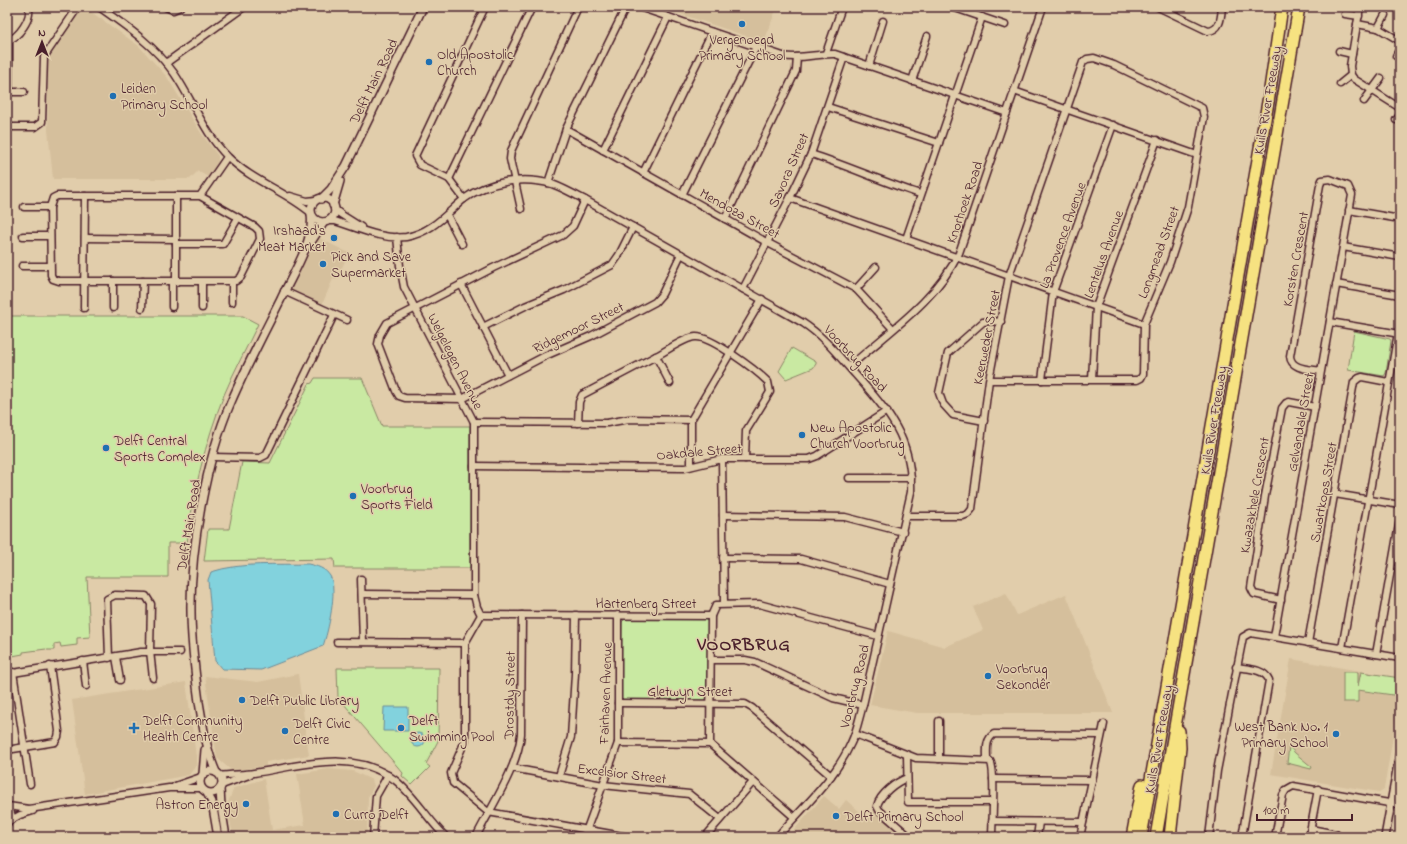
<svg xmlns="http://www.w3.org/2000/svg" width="1407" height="844" font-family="'Indie Flower',sans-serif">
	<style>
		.built { fill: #d5bf9c }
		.green { fill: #c9e9a2; stroke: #8a8466 }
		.water { fill: #82d2dd; stroke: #6c8a96 }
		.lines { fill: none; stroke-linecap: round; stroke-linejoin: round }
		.minor-casing { stroke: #4a1f2b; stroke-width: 9 }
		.tertiary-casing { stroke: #4a1f2b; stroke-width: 10 }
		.motorway-casing { stroke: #4a1f2b; stroke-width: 14 }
		.minor { stroke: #e1cdab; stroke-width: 6 }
		.tertiary { stroke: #e1cdab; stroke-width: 7 }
		.motorway { stroke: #f6e281; stroke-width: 11 }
		.poi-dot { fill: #1f6fb2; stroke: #e1cdab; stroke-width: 1.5 }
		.labels { text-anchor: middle; stroke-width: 3; stroke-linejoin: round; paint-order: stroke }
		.poi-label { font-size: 14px; fill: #4a1f2b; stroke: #e1cdab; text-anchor: start }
		.street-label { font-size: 14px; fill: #4a1f2b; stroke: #e1cdab }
		.district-label { font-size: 18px; font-weight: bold; letter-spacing: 1px; fill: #4a1f2b; stroke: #e1cdab }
	</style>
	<rect width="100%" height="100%" fill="#e1cdab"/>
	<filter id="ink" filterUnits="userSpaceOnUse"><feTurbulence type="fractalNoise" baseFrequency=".025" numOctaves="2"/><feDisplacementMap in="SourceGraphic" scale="8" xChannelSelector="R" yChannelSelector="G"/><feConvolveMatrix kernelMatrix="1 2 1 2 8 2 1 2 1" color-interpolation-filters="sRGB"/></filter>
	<g filter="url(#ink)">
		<!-- built -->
		<g class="built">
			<polygon points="660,7 777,7 764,42"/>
			<polygon points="87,9 139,46 167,77 201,133 218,156 218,162 208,177 198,171 190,179 53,179 48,130 48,60 50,52 81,10"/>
			<polygon points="317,237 349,253 336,280 333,279 321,307 293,292 292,289"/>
			<polygon points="1006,593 1017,615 1066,594 1113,713 917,713 870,705 888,631 945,647 983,630 973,607"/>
			<polygon points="1291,659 1400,678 1400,695 1384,789 1379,792 1271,774"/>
			<polygon points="298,674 304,718 307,723 305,728 309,755 266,762 266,766 232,771 217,758 205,676 258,682"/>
			<polygon points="186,682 197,764 189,775 85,794 72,700"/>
			<polygon points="328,769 353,771 372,780 374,786 368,797 367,837 233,836 227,805 234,788 264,779 272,830 305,825 297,774"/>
			<polygon points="824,796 839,809 846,800 866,817 871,812 875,812 903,837 788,837"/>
		</g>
		<!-- green -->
		<g class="green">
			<path d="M7 316H243L258 324C247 347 234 371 224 395 205 443 193 492 187 543H168V577H87L90 637 77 638V645L61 647 60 643 54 644V650H47L46 649 23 652V654L7 657Z"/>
			<polygon points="1354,331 1390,339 1391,341 1386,373 1384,376 1348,370"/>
			<polygon points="792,348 816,362 816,364 813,368 786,379 779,371"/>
			<polygon points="315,378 362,378 382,426 470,426 470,568 335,568 334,559 204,561 208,529 229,529 242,462 270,463 309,384 312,383"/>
			<polygon points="625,619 706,619 708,622 708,696 705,700 624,700 621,697 622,622"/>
			<polygon points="337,668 439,668 438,741 426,764 430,767 412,785 402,776 403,773 338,697"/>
			<polygon points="1343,672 1358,672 1358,686 1361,672 1400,678 1400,696 1358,690 1358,702 1343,702"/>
			<polygon points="1289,746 1295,753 1312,767 1311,769 1287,763"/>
		</g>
		<!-- water -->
		<g class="water">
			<path d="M308 564C317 566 325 568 330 576 338 589 328 632 323 646L261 670 222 669 215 661 208 580 211 572C242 562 277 565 308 564Z"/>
			<polygon points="384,707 408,707 408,731 383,731"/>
			<circle cx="418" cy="740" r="7"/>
		</g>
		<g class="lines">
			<defs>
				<g id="minor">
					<path d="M99 7C126 26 154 45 174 73 192 99 205 135 228 157 252 181 285 191 311 213"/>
					<polyline points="166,7 173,10 180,7"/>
					<path d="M639 7 783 56C801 60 818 53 835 54L1007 113"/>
					<polyline points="952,7 1005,25"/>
					<path d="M1158 7 1208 31C1221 30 1221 17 1222 7"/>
					<polyline points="1360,7 1350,66 1351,75 1354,79 1400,108"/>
					<polyline points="1345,14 1359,16"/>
					<polyline points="1357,24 1378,28 1400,41"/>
					<polyline points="1378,28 1385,15"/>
					<path d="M7 40C18 39 33 17 28 7"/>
					<polyline points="9,40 9,92"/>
					<polyline points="1339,51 1352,54"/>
					<polyline points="826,53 842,7"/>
					<polyline points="1396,56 1400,48"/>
					<polyline points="166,63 244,7"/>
					<polyline points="869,66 883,21"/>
					<polyline points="912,81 927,36"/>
					<polyline points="1340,84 1351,75"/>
					<polyline points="1014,91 1197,155"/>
					<polyline points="7,92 24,92"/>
					<polyline points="1364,101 1381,78"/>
					<polyline points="828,107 939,143"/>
					<polyline points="1396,120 1400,115"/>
					<polyline points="7,127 35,127 42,122 44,57 78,7"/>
					<polyline points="566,129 768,243 856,289 893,329"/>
					<polyline points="603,150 668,17"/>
					<path d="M811 154C848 166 883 182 920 194"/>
					<polyline points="643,173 712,32"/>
					<polyline points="449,179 532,7"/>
					<polyline points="548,183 566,129 626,7"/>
					<polyline points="682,195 756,47"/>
					<polyline points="200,196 255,227 259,231 260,239 241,277 236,281 59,281 53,279 51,275 50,207 53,198 57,196 200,196 227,157"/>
					<polyline points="290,196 307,201 316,200"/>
					<polyline points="790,198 1144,324"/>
					<polyline points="464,199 449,179 420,165 415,156 485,7"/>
					<polyline points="585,200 573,226 563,235 493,268 387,323 380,335 378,344 396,391 399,396 405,398 462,399 545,356 591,336 655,302 662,294 681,254"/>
					<polyline points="24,207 50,207"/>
					<polyline points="334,209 342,215 361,227"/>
					<polyline points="521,209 510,159 511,151 578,7"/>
					<polyline points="1349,210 1400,219"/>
					<polyline points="447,215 462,244"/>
					<polyline points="725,219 796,71 797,57"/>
					<path d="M328 221H335C358 228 382 240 406 237 431 233 446 214 464 199 488 181 523 176 552 184 563 188 574 194 585 200L803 323C823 336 837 354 853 372 887 410 913 438 911 492L863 705C859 718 857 731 851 743 835 779 803 807 777 837"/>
					<polyline points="23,236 50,236"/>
					<polyline points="397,237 400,266 404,287 474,422 474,595 477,607 481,615"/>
					<polyline points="85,238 176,239"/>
					<polyline points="906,239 982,17"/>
					<polyline points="176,244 223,244 238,218"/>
					<polyline points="1343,247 1400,257"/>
					<polyline points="22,266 50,266"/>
					<polyline points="113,281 113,308"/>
					<polyline points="176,282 176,196"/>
					<polyline points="461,284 508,375"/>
					<polyline points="1336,284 1400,295"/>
					<polyline points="743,289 790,198 811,154 844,57"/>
					<polyline points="856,289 876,267"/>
					<polyline points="284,291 347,320"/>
					<polyline points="232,302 232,282"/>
					<polyline points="172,307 172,282"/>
					<polyline points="84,308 85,196"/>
					<polyline points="142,308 143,281"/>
					<polyline points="202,308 202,282"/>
					<polyline points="1330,322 1400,334"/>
					<polyline points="483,327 525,306 564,290 612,265 619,255 633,227"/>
					<path d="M656 356C666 351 684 338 695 337 710 335 757 371 768 382L770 392 746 431 745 459"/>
					<path d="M849 367C888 332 936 301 959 253L1043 7"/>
					<polyline points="1092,379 1096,307 1157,140"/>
					<polyline points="1042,380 1053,292 1113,125"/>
					<polyline points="984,421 953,415 943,404 939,393 948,353 983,322 990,321 1001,322"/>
					<polyline points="474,422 607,423 629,419 691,420"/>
					<polyline points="578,423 579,402 582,395 656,356 670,383"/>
					<polyline points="212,457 260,458 266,455 334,315"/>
					<polyline points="722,459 724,603"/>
					<polyline points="474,466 685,468 722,459 809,459 817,456 887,411"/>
					<polyline points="691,466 691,420 762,299"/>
					<polyline points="849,478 911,478"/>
					<polyline points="1335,494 1400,505"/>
					<polyline points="723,515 845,517 903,532"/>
					<polyline points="906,516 963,516 968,514 972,509 989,380 1009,276 1083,62 1087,59 1094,58 1114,65 1202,108 1204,117 1188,207 1170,262 1144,324 1143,374 1141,378 1137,380 989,380"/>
					<polyline points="723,558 801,559 890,584"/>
					<polyline points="361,579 363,642"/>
					<polyline points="362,594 474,595"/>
					<polyline points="1281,600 1254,594 1251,588 1265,496 1282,408 1286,403 1289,402 1315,407"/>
					<polyline points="481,615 465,643 465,741 451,773 453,783 488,812 628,837"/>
					<polyline points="481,615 711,616"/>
					<path d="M1274 637 1343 247 1352 195 1348 186 1330 179 1322 180 1320 185 1290 356C1291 370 1310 369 1321 371"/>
					<polyline points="337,642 465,643"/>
					<polyline points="1308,643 1354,382 1359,378 1362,377 1388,382"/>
					<polyline points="1342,648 1398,333"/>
					<polyline points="1376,654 1400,519"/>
					<polyline points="116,657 120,680"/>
					<polyline points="109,658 107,599 115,595 146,596 151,604 150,651 153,678"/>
					<polyline points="711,660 745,660 755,662 833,698 863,705"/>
					<polyline points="83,661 86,686"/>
					<path d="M1236 667C1246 669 1264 668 1269 680L1242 837"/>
					<polyline points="13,672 30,784"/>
					<polyline points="7,674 141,652 180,652"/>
					<polyline points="618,703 745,704 752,708 831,776"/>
					<path d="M855 734 916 758 990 761C996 769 992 823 992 837"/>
					<polyline points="618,743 710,744 794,817"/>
					<polyline points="710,744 711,616 716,605 759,604 878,636"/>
					<polyline points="7,750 55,742 58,737 59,731 50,666"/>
					<polyline points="907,755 908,802 992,802"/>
					<polyline points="939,759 939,721"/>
					<path d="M987 759C987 750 985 740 994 734L1101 735"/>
					<polyline points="512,768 603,785 689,794 720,819"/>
					<path d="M220 776C231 774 243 775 254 773 301 766 353 748 395 780 415 796 428 820 446 837"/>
					<polyline points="559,776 571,737 575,674 576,615"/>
					<path d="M907 778C896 782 880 794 877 806L879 810 910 837"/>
					<polyline points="993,779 1092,780"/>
					<polyline points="222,785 249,775"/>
					<polyline points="175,786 201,777"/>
					<polyline points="8,806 29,809 169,788 201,788"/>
					<polyline points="11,820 20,815 33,811"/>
					<polyline points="992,821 1083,822"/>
					<polyline points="7,824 12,816 8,806"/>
					<polyline points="1311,829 1336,834 1339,837"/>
					<polyline points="373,837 376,796 388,775"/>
					<path d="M476 837C491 807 518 767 521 734L522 615"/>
					<polyline points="584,837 618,743 618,615"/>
					<polyline points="705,837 753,782"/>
					<polyline points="1037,837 1039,822"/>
					<polyline points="1080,837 1104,724"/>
					<polyline points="1209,837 1217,771 1243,637 1250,633 1400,658"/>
					<polyline points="1275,837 1283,795 1286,790 1293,786 1400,805"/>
					<polyline points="1309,837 1318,789"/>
				</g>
				<g id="tertiary">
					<circle cx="323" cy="210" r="12"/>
					<polyline points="321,199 331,189 346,166 423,7"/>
					<polyline points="333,205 340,181"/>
					<polyline points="309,245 324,222"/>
					<circle cx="211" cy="782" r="11"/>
					<path d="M216 772C206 749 203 726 199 702 195 672 191 642 191 612 190 550 206 459 231 402 246 367 264 333 281 299 291 277 315 240 311 215"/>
					<polyline points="203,774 205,750"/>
					<polyline points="220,789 221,806 226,837"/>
					<polyline points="207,793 212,802 218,837"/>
					<polyline points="1385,837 1400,753"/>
				</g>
				<g id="motorway">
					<polyline points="1132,837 1142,785"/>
					<polyline points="1141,837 1269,96 1282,7"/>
					<polyline points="1156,837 1299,7"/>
					<polyline points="1170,837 1180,748 1179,731"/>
				</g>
			</defs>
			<!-- minor casing -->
			<use href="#minor" class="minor-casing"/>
			<!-- tertiary casing -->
			<use href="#tertiary" class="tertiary-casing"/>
			<!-- motorway casing -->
			<use href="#motorway" class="motorway-casing"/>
			<!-- minor -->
			<use href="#minor" class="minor"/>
			<!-- tertiary -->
			<use href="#tertiary" class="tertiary"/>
			<!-- motorway -->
			<use href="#motorway" class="motorway"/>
		</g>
	</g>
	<!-- markers -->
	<g class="poi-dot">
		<circle cx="742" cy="24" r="4"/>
		<circle cx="429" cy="62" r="4"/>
		<circle cx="113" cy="96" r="4"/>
		<circle cx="334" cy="238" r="4"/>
		<circle cx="323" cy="264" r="4"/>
		<circle cx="802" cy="435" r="4"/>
		<circle cx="106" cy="448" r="4"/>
		<circle cx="353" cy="496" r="4"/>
		<circle cx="988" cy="676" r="4"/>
		<circle cx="242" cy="700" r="4"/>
		<path d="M132 722h4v4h4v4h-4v4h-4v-4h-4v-4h4z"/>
		<circle cx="401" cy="728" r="4"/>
		<circle cx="285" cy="731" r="4"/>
		<circle cx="1336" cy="734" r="4"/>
		<circle cx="246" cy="804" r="4"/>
		<circle cx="336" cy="814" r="4"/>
		<circle cx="836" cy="816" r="4"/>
	</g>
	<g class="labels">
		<!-- poi labels -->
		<g class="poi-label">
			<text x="742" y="44" text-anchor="middle">Vergenoegd<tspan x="742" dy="16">Primary School</tspan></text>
			<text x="437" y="59">Old Apostolic<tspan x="437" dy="16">Church</tspan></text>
			<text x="121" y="93">Leiden<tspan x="121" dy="16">Primary School</tspan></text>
			<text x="326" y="235" text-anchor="end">Irshaad's<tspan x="326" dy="16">Meat Market</tspan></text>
			<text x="331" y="261">Pick and Save<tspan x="331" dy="16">Supermarket</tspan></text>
			<text x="810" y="432">New Apostolic<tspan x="810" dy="16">Church Voorbrug</tspan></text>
			<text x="114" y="445">Delft Central<tspan x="114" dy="16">Sports Complex</tspan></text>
			<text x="361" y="493">Voorbrug<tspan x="361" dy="16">Sports Field</tspan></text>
			<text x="996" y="673">Voorbrug<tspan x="996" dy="16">Sekondêr</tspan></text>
			<text x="250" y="705">Delft Public Library</text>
			<text x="143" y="725">Delft Community<tspan x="143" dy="16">Health Centre</tspan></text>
			<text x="409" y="725">Delft<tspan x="409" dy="16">Swimming Pool</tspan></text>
			<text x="293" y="728">Delft Civic<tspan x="293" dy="16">Centre</tspan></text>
			<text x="1328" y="731" text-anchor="end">West Bank No. 1<tspan x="1328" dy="16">Primary School</tspan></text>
			<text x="238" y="809" text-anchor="end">Astron Energy</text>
			<text x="344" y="819">Curro Delft</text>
			<text x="844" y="821">Delft Primary School</text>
		</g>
		<!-- street labels -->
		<g class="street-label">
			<text transform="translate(373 81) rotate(-64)" y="5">Delft Main Road</text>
			<text transform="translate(1267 100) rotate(-80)" y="5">Kuils River Freeway</text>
			<text transform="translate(788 170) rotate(-66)" y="5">Savora Street</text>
			<text transform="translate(964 202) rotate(-71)" y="5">Knorhoek Road</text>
			<text transform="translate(740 213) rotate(29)" y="5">Mendoza Street</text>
			<text transform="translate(1062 235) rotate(-70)" y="5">La Provence Avenue</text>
			<text transform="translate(1158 252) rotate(-70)" y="5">Longmead Street</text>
			<text transform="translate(1103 254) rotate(-70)" y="5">Lentelus Avenue</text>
			<text transform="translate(1295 259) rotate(-80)" y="5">Korsten Crescent</text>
			<text transform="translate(578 327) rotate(-26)" y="5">Ridgemoor Street</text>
			<text transform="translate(986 337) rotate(-79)" y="5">Keerweder Street</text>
			<text transform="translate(856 358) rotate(47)" y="5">Voorbrug Road</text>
			<text transform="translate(456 361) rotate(63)" y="5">Welgelegen Avenue</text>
			<text transform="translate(1213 420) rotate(-81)" y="5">Kuils River Freeway</text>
			<text transform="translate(1300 422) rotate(-80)" y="5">Gelvandale Street</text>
			<text transform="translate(699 451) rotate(-5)" y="5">Oakdale Street</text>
			<text transform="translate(1323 492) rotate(-80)" y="5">Swartkops Street</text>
			<text transform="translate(1254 495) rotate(-80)" y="5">Kwazakhele Crescent</text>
			<text transform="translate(188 525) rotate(-81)" y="5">Delft Main Road</text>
			<text x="646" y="608">Hartenberg Street</text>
			<text transform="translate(854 686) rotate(-76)" y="5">Voorbrug Road</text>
			<text x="690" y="696">Gletwyn Street</text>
			<text transform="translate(605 693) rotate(-88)" y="5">Fairhaven Avenue</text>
			<text transform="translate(509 695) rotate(-89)" y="5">Drostdy Street</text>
			<text transform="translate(1158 739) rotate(-80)" y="5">Kuils River Freeway</text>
			<text transform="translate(622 773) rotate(7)" y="5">Excelsior Street</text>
		</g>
		<!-- district labels -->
		<g class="district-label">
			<text x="744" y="650">VOORBRUG</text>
		</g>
	</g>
	<!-- margin -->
	<rect width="1407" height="844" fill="none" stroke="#e1cdab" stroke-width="24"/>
	<rect x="12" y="12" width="1383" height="820" fill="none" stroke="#4a1f2b" stroke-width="1.5" filter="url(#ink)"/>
	<!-- north arrow -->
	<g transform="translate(42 42)" stroke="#e1cdab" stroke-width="3" paint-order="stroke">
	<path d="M0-3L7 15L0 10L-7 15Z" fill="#4a1f2b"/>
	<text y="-6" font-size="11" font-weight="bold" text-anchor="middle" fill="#4a1f2b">N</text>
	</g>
	<!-- scale -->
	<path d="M1257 814v6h95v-6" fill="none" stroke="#4a1f2b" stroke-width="2"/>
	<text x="1263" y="814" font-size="12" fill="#4a1f2b" stroke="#e1cdab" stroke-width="3" paint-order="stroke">100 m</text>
</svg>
